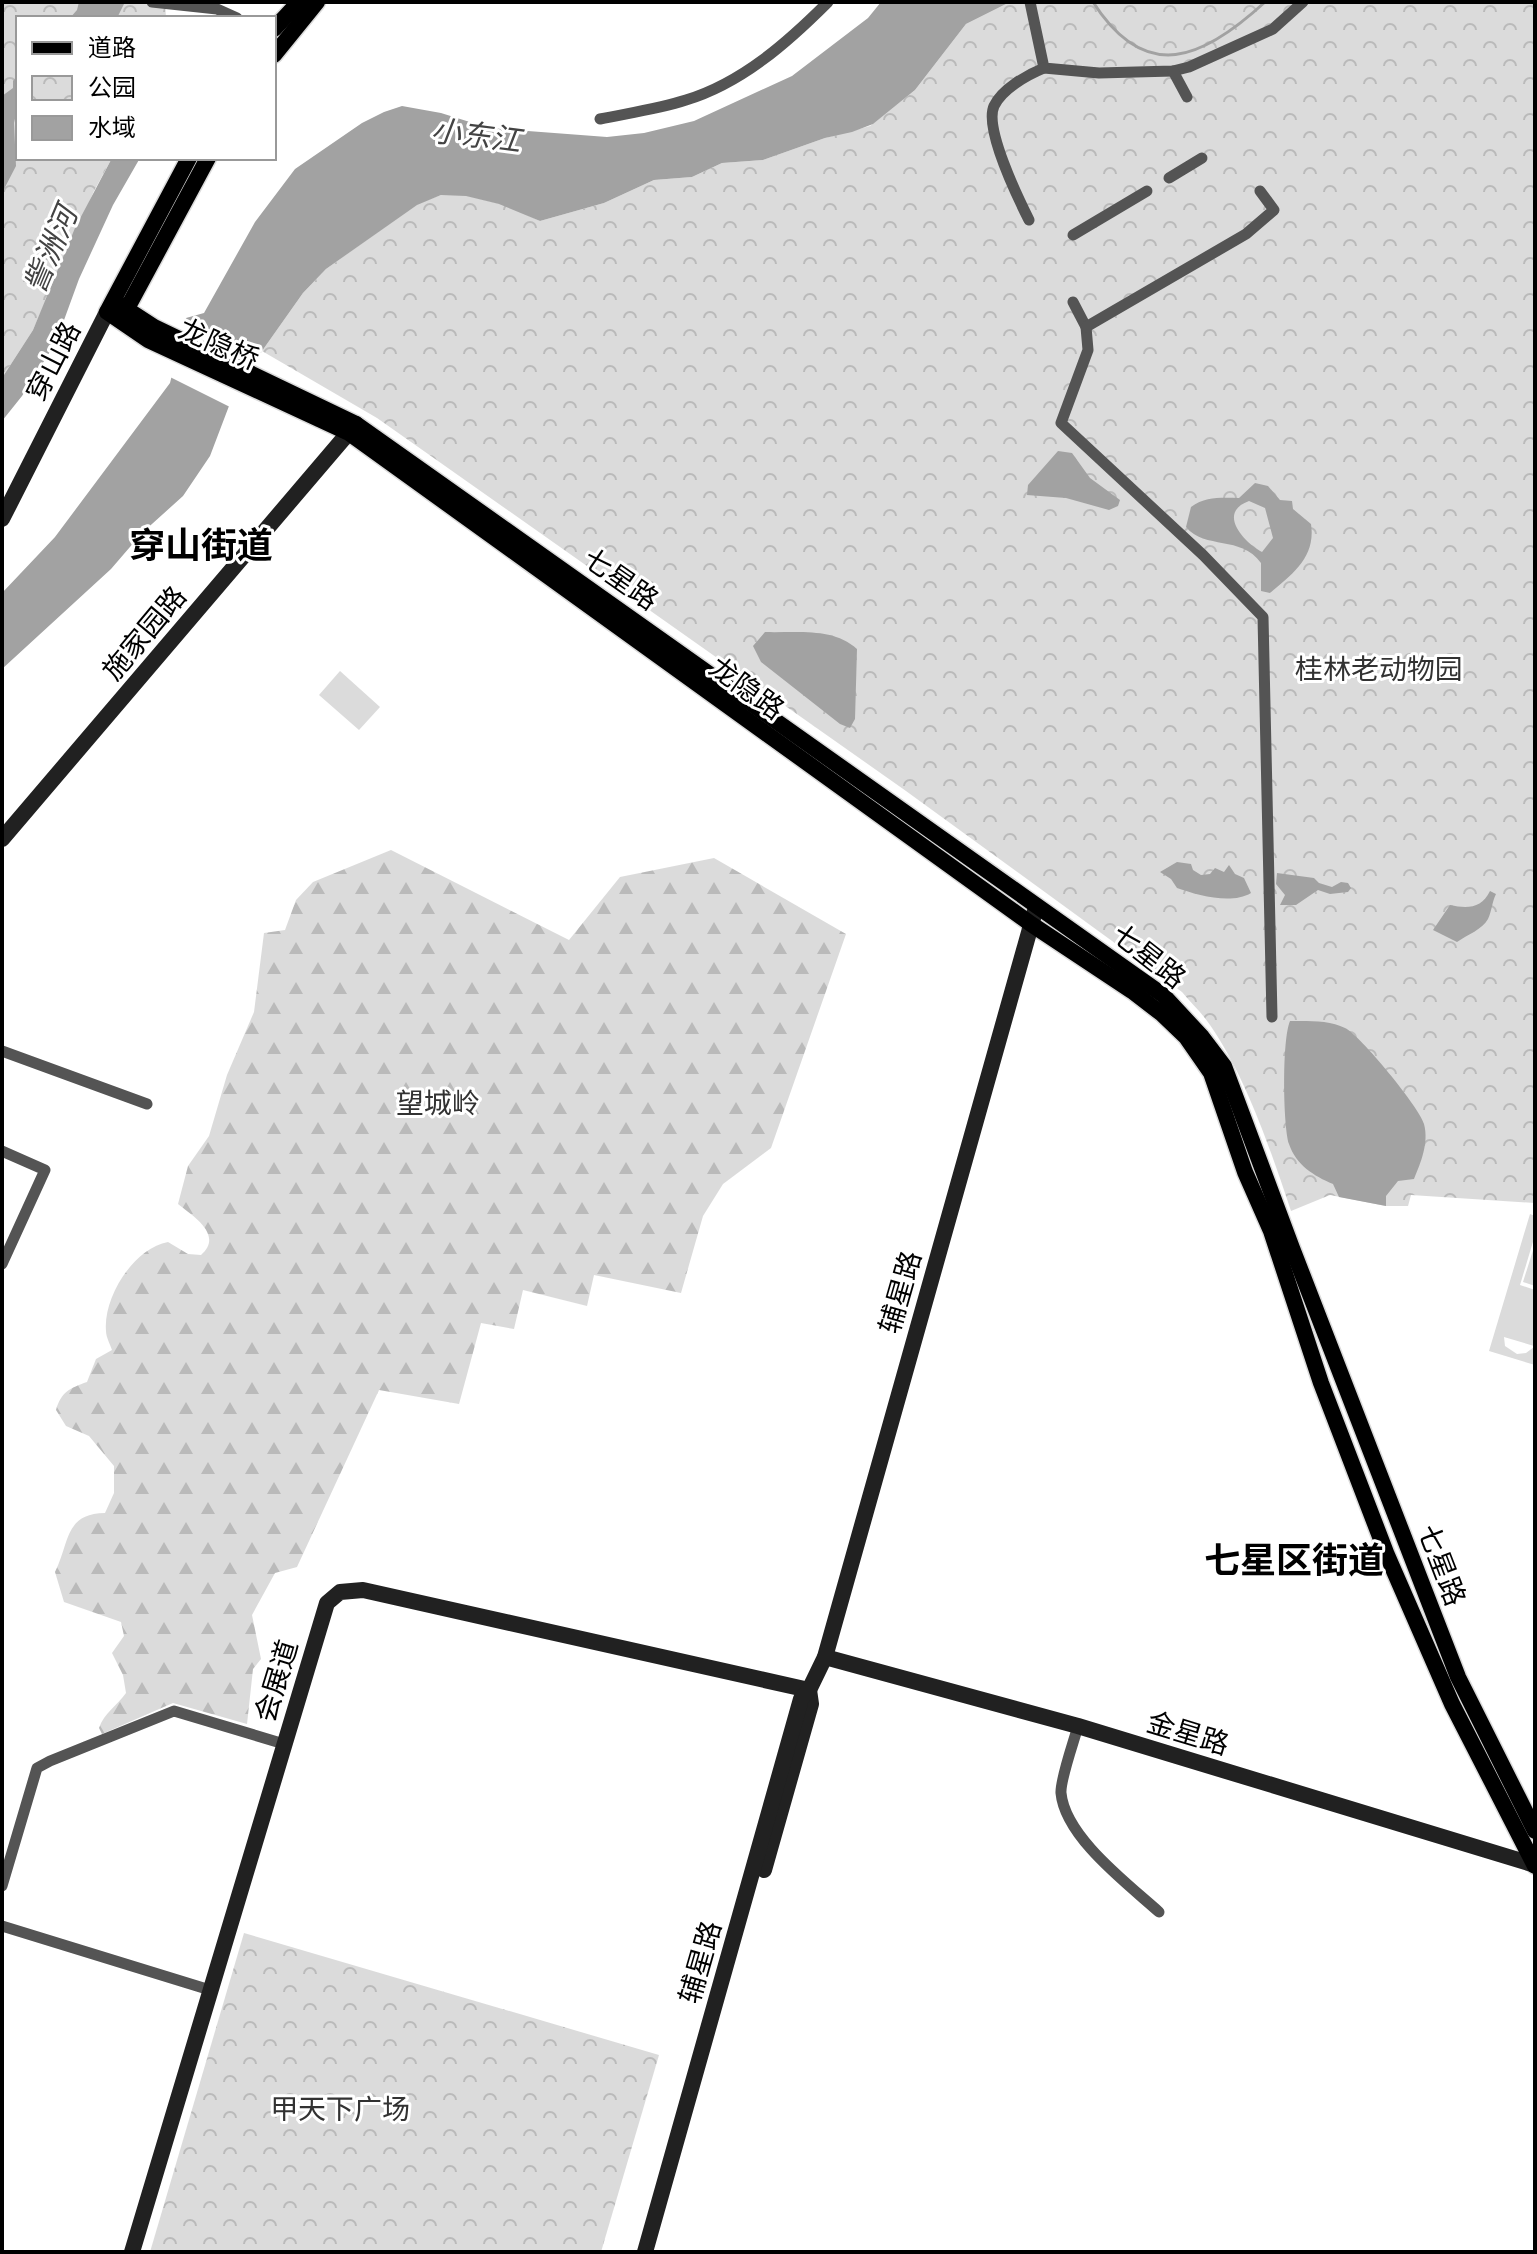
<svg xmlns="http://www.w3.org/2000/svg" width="1537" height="2254" font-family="Manrope,'Noto Sans SC',sans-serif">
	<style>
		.grass { fill: #dbdbdb; fill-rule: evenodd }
		.forest { fill: url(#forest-firs) }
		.park { fill: url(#park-crowns) }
		.water { fill: #a2a2a2; fill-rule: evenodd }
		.pier { fill: #fff }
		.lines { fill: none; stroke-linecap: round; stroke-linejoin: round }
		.stream { stroke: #a2a2a2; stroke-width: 3 }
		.primary-casing { stroke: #dbdbdb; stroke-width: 19 }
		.street { stroke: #545454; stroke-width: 11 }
		.secondary { stroke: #212121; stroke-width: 16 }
		.primary { stroke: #000; stroke-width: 16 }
		.labels { text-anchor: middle; stroke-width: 6; stroke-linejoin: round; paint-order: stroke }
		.street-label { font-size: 28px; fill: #000; stroke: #fff }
		.park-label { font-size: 28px; fill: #323232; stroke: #fff }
		.water-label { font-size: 30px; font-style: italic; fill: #434343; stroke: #fff }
		.district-label { font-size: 36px; font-weight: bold; fill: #000; stroke: #fff }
	</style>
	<defs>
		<pattern id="forest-firs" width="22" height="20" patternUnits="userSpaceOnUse" patternTransform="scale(2)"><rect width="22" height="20" fill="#dbdbdb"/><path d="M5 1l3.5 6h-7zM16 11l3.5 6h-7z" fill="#bababa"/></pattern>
		<pattern id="park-crowns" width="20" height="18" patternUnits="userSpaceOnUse" patternTransform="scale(2)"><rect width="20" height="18" fill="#dbdbdb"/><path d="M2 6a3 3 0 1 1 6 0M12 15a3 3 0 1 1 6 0" fill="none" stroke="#bababa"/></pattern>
	</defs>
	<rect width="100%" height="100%" fill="#fff"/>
	<!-- grass -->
	<g class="grass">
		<polygon points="340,671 380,707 359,730 319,695"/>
		<path d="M1530 1214 1535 1216V1235L1520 1285 1535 1290V1365L1489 1351ZM1504 1337 1534 1346V1347L1526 1353 1517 1354 1505 1346Z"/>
		<polygon points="1535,1244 1535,1286 1523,1282"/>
	</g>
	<!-- forest -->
	<path class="forest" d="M391 850 569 940 620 877 714 858 846 934 771 1148 723 1184 703 1216 681 1293 594 1275 587 1306 523 1290 514 1329 481 1323 459 1404 379 1390 297 1567 275 1573 252 1615 261 1659 253 1669 247 1724 173 1703 102 1734 99 1728C104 1713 117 1706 126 1693L123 1675 112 1653 124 1636 121 1622 64 1602 55 1572C70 1542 64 1514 105 1513L114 1493V1466L89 1436 66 1426 56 1410C61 1392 70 1388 87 1382L96 1359 112 1350C110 1344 106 1337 106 1331 103 1297 134 1248 168 1242L188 1254 201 1255C224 1235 193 1216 178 1204L188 1166 209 1136 227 1075 254 1012 264 933 285 930 296 900 313 882Z"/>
	<!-- park -->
	<g class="park">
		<polygon points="2,2 165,2 166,18 18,18 18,158 112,158 94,191 33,330 2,378"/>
		<path d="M1010 2H1535V1203L1411 1195 1408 1206H1386L1330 1195 1291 1211C1271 1151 1246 1077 1210 1025 1202 1013 1191 1003 1182 992L906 791 377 418 262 351 303 293 326 269 417 204 441 195H464L505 205 540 221 604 203 654 180 692 177 722 163 763 160 825 138 870 126 915 90 966 24Z"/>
		<polygon points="244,1933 659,2055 601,2252 150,2252"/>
	</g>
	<!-- water -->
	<g class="water">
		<polygon points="79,2 125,2 117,18 70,18 77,10"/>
		<polygon points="881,2 1010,2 966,24 915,90 873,124 852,132 825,138 763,160 722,163 692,177 654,180 604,203 540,221 499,204 466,196 441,195 417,205 326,269 303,293 262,351 229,406 210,456 183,496 142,533 111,569 2,669 2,593 55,537 170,383 186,318 204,313 255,222 295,169 362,123 384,112 402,106 441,113 489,128 607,137 644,133 694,121 792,76 868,18"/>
		<polygon points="18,75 18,105 14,123 16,166 2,193 2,96 13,88 13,81"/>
		<polygon points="112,158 140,158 113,205 79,279 56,342 22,396 2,421 2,378 33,330 75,228"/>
		<polygon points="1058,451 1072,453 1090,478 1120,500 1118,506 1109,510 1066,498 1027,495 1028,485"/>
		<path d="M1255 483 1268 486 1280 500 1292 501 1293 509 1311 524C1316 557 1293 574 1270 593L1261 591V563C1241 535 1205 550 1186 527L1191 507C1206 496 1222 498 1239 498ZM1249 501 1265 508 1273 538 1262 552C1245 543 1216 513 1249 501Z"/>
		<path d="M765 632C797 633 833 627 857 649L855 719 850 728 840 724 761 662 753 646Z"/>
		<path d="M1177 862 1191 864 1193 870 1201 875 1210 874 1215 868 1224 872 1229 865 1235 874 1244 878 1251 893C1231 905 1197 895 1177 888L1171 879 1160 872Z"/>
		<polygon points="1277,873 1314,878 1319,883 1332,887 1341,882 1348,883 1351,888 1348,892 1330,894 1318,890 1296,905 1280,905 1285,895 1276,884"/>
		<path d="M1490 891 1496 894C1492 902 1492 910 1488 919 1483 929 1467 935 1457 942L1433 930 1450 905C1468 909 1482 908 1490 891Z"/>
		<path d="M1290 1021C1307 1021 1330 1020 1345 1028 1360 1035 1420 1108 1424 1124 1429 1143 1421 1162 1414 1179L1398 1181 1386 1196V1206L1339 1197 1333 1184C1314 1176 1296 1165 1289 1144 1283 1124 1282 1039 1290 1021Z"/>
	</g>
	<!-- pier -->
	<polygon class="pier" points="182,319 262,359 232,408 168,376"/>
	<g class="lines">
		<!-- stream -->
		<path class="stream" d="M1093 2C1146 85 1203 59 1265 2"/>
		<defs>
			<g id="primary">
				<polyline points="274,29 299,2"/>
				<polyline points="274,55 317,2"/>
				<polyline points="189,158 107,312 148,340 349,433 1031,924 1132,991 1162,1014 1186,1037 1211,1073 1245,1172 1271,1231 1321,1383 1387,1555 1452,1704 1535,1866"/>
				<polyline points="114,301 154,327 356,424 1136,976 1163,995 1202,1037 1224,1066 1292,1248 1458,1677 1535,1831"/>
				<polyline points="123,316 208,158"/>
			</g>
		</defs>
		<!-- primary casing -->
		<use href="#primary" class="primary-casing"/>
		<!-- street -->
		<g class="street">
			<polyline points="152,2 217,9 237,18"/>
			<polyline points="1030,2 1044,68 1099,73 1173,71 1189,67 1273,29 1303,2"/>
			<polyline points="1173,71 1187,97"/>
			<path d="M600 119C629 113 658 109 686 100 742 83 788 42 828 2"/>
			<polyline points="1169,178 1202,158"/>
			<path d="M1029 220C1018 198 984 128 994 106 1002 89 1027 75 1044 68"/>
			<polyline points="1073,235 1147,191"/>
			<polyline points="1073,302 1086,327 1088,350 1061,423 1203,555 1263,617 1272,1017"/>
			<polyline points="1086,327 1246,234 1274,210 1260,191"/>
			<polyline points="2,1051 147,1104"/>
			<polyline points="2,1151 45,1170 2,1264"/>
			<path d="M1078 1726C1074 1741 1060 1780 1061 1793 1065 1837 1128 1884 1159 1912"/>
			<polyline points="2,1886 37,1768 50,1761 174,1711 284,1744"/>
			<polyline points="2,1926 210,1990"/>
		</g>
		<!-- secondary -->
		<g class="secondary">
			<polyline points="2,519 107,312"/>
			<polyline points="2,839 356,424"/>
			<polyline points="825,1657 1078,1726 1535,1865"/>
			<polyline points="764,1870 811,1704 809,1690"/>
			<polyline points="132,2252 327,1603 340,1592 363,1590 809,1690"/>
			<polyline points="645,2252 801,1699 809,1690 825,1657 1035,911"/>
		</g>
		<!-- primary -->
		<use href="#primary" class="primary"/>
	</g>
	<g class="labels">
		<!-- street labels -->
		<g class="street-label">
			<text transform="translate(219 344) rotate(24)" y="10">龙隐桥</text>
			<text transform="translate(53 361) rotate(-63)" y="10">穿山路</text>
			<text transform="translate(621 579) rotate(35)" y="10">七星路</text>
			<text transform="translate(144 633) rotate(-50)" y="10">施家园路</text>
			<text transform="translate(747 688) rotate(36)" y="10">龙隐路</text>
			<text transform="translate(1149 956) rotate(38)" y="10">七星路</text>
			<text transform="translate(900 1292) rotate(-74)" y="10">辅星路</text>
			<text transform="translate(1442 1565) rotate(69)" y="10">七星路</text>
			<text transform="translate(276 1681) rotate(-73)" y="10">会展道</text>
			<text transform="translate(1188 1733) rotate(17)" y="10">金星路</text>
			<text transform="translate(700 1962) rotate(-74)" y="10">辅星路</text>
		</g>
		<!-- park labels -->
		<g class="park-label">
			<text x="1379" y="679">桂林老动物园</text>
			<text x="438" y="1113">望城岭</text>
			<text x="340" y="2119">甲天下广场</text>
		</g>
		<!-- water labels -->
		<g class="water-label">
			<text transform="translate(476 136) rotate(7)" y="10">小东江</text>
			<text transform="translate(51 250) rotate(-67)" y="10">訾洲河</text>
		</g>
		<!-- district labels -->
		<g class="district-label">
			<text x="201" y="558">穿山街道</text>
			<text x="1294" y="1573">七星区街道</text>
		</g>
	</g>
	<!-- border -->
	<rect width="1537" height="2254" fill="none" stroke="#000000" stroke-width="8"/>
	<!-- legend -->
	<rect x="16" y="16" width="260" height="144" fill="#ffffff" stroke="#999999" stroke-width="2"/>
	<rect x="32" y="42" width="40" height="12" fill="#000000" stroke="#999999" stroke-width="2"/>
	<text x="88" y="56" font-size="24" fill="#000000">道路</text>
	<rect x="32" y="76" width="40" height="24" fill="url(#park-crowns)" stroke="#999999" stroke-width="2"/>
	<text x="88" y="96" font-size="24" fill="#000000">公园</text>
	<rect x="32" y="116" width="40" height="24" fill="#a2a2a2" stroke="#999999" stroke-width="2"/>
	<text x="88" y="136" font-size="24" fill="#000000">水域</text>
</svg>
